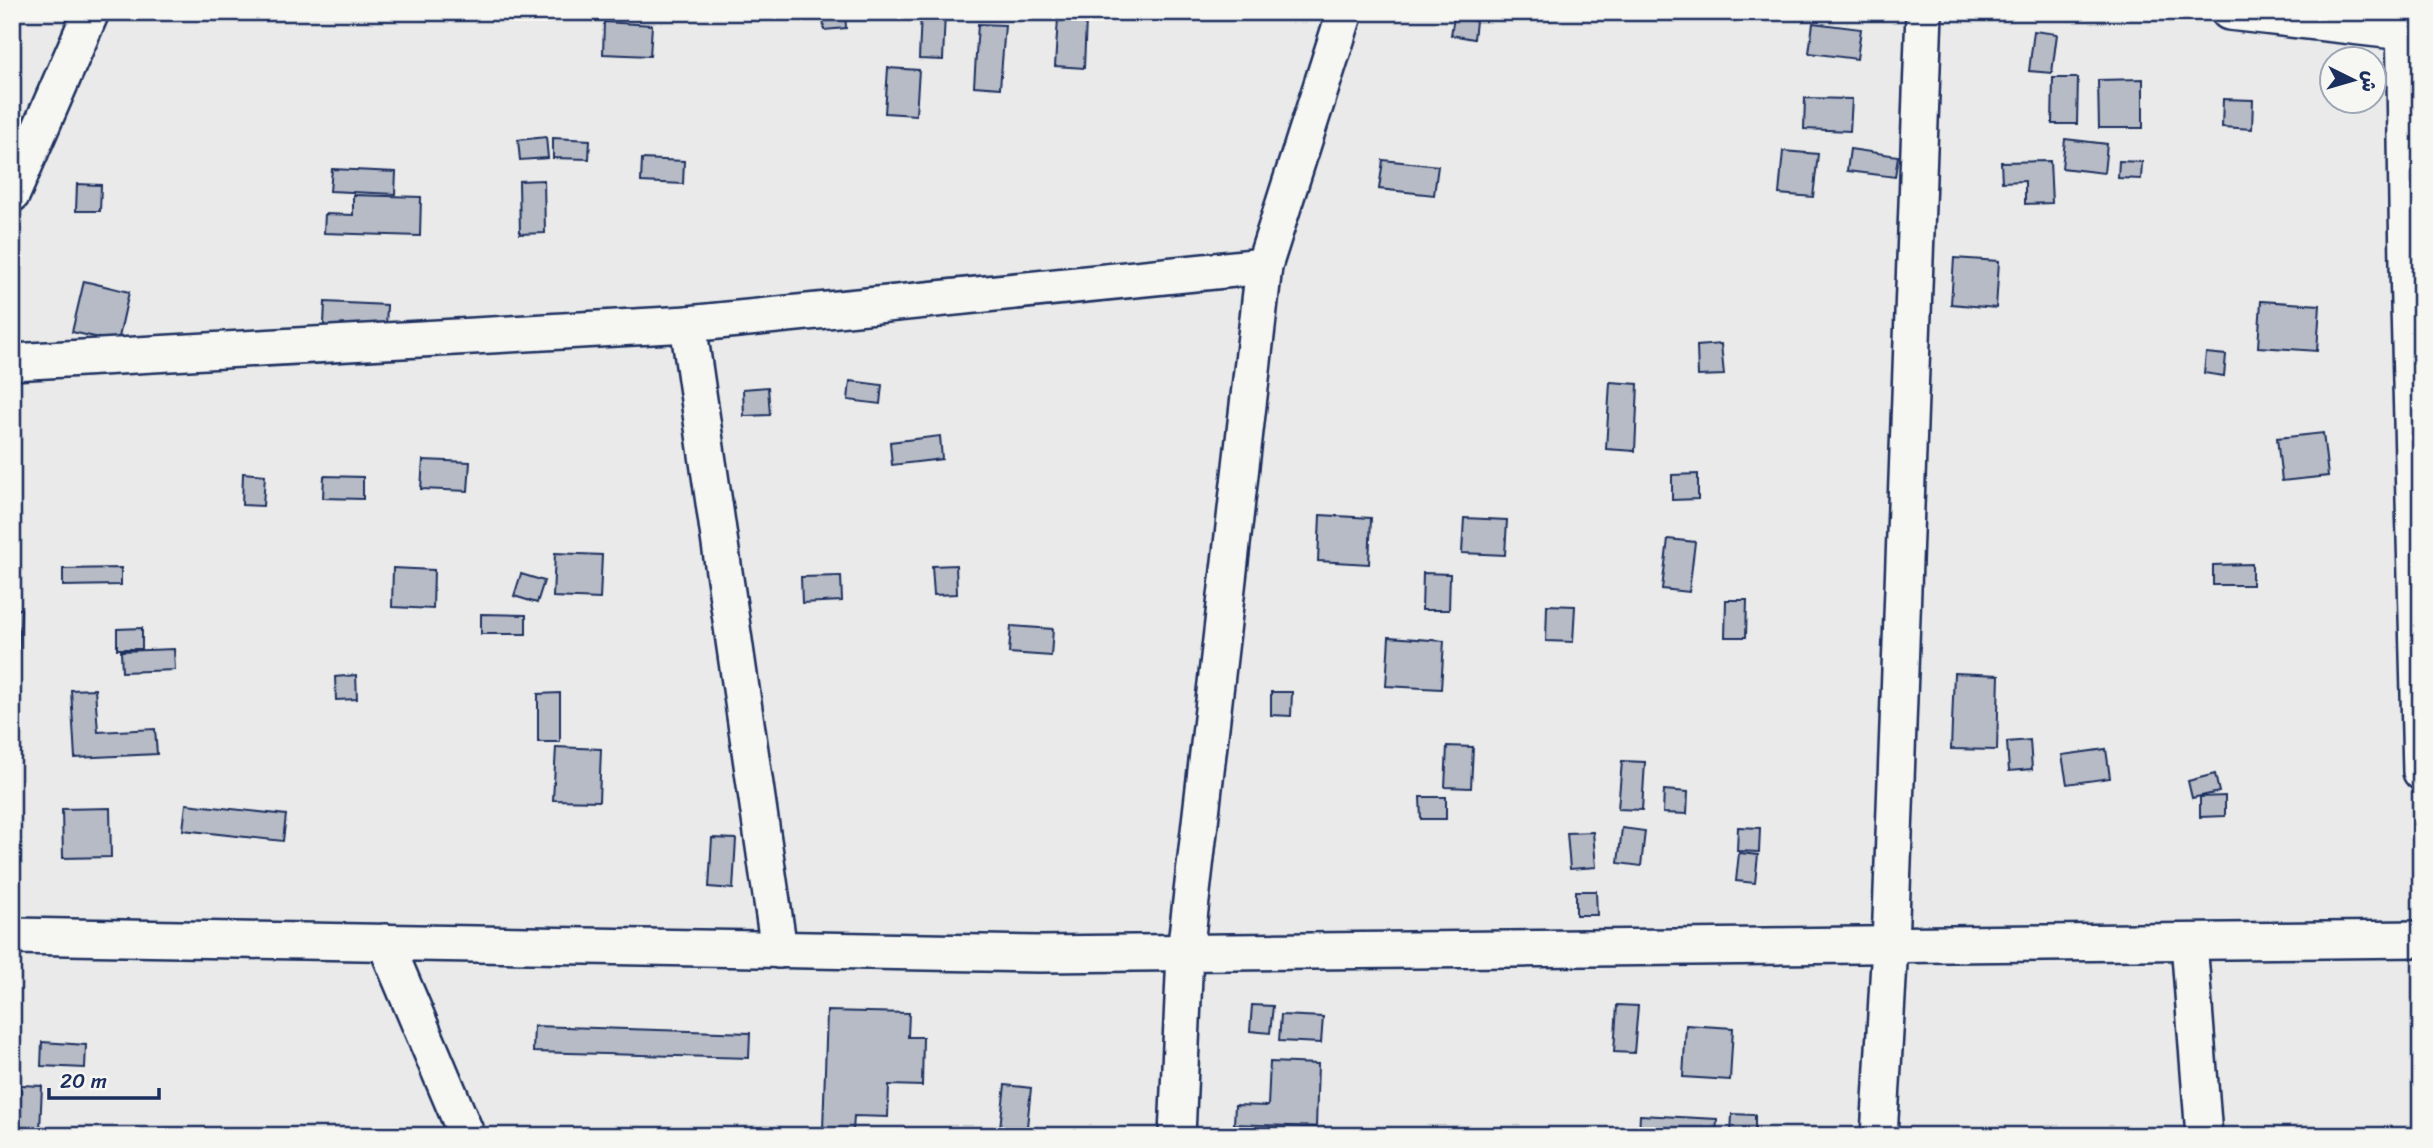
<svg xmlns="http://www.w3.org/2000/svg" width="2433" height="1148" font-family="Sriracha,'Playpen Sans Arabic',sans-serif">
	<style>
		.building { fill: #b6bbc6; stroke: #1b2f5e; stroke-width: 2 }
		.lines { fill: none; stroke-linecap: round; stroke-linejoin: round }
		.minor-casing { stroke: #1b2f5e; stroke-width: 40 }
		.minor { stroke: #f6f6f2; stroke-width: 35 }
	</style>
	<rect width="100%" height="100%" fill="#e9eae9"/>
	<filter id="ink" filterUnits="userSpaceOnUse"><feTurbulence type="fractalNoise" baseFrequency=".0143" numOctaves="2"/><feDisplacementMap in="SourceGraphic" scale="14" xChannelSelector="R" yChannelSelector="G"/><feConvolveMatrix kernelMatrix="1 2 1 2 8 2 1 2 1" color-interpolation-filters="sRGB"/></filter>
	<g filter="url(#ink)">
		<!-- building -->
		<g class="building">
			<polygon points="527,12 560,12 560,21 527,20"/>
			<polygon points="823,12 845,12 846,28 824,30"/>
			<polygon points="921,12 945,12 943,60 919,59"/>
			<polygon points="1454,17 1476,21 1474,39 1451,35"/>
			<polygon points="1058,18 1086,19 1084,68 1055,66"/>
			<polygon points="604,22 652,25 650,56 603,54"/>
			<polygon points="1813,23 1861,29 1857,59 1809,53"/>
			<polygon points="978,24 1005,25 1000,88 974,86"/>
			<polygon points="2034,31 2057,34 2052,73 2029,71"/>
			<polygon points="888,68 919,70 916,115 885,113"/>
			<polygon points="2053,78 2078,78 2077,124 2052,124"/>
			<polygon points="2143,79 2143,128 2099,128 2098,80"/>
			<polygon points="1805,98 1852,99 1850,131 1804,129"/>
			<polygon points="2223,99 2253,100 2252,129 2222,127"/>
			<polygon points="546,137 548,158 520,160 518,140"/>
			<polygon points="553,138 590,140 589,159 553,158"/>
			<polygon points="2065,139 2107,144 2104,173 2062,168"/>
			<polygon points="1850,149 1898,156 1895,177 1847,171"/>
			<polygon points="1783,151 1818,154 1813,197 1779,194"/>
			<polygon points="642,159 684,161 683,184 641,182"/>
			<polygon points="1383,160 1438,166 1434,195 1379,189"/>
			<polygon points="2050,161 2052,203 2025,204 2025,181 2002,182 2001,162"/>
			<polygon points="2119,161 2142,162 2141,179 2118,178"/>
			<polygon points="332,169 396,172 395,194 330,191"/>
			<polygon points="544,180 545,233 520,234 519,181"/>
			<polygon points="77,184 101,185 100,211 76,211"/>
			<polygon points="353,195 421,197 420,236 324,233 325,214 353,215"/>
			<polygon points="1954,258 1999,261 1996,308 1951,304"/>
			<polygon points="84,281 129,292 118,342 72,332"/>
			<polygon points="2261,301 2320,305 2317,351 2258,347"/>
			<polygon points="325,302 387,305 385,349 323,347"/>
			<polygon points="1721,344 1724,375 1698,376 1697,346"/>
			<polygon points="2206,353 2226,355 2224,376 2204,373"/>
			<polygon points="850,381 882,385 880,404 848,400"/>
			<polygon points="1610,382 1638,384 1635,451 1606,449"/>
			<polygon points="768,387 770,415 744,416 743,389"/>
			<polygon points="2323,433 2328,476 2282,481 2277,438"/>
			<polygon points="940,436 942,459 892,465 890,442"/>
			<polygon points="423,460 470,462 468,491 421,489"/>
			<polygon points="243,473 265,475 263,506 242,505"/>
			<polygon points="1698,474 1698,499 1672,500 1672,475"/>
			<polygon points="324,476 363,477 363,499 323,498"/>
			<polygon points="1320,515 1371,518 1369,564 1318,561"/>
			<polygon points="1464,518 1507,520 1505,555 1462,553"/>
			<polygon points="1668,539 1695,542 1689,592 1662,589"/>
			<polygon points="555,553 602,555 600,599 553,597"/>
			<polygon points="2252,564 2252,585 2213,585 2213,565"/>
			<polygon points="956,565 957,594 934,595 932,566"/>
			<polygon points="121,568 121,585 63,586 63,569"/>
			<polygon points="393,568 434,570 433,609 392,607"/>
			<polygon points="1423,573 1450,574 1449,610 1422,610"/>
			<polygon points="521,574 544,581 537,603 514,596"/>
			<polygon points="841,576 842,601 802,603 801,577"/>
			<polygon points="1726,600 1747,600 1746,637 1725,637"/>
			<polygon points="1547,605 1575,606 1573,642 1546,641"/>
			<polygon points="12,609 21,609 19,652 12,652"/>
			<polygon points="481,614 526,615 526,634 481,634"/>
			<polygon points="1011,626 1053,629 1051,656 1009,653"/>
			<polygon points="142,628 142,649 117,649 117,629"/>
			<polygon points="1389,637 1444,641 1441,689 1386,686"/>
			<polygon points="174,649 175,670 122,672 121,651"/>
			<polygon points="1954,673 1999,675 1997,750 1951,749"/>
			<polygon points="356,675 357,699 336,700 335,677"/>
			<polygon points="95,689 98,732 155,729 157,754 75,758 71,690"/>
			<polygon points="1271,692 1292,692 1291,716 1271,715"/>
			<polygon points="560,693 560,742 538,742 538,694"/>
			<polygon points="2030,740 2032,769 2009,771 2007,742"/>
			<polygon points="1447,746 1473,747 1471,788 1445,787"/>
			<polygon points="556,747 601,749 599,801 553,800"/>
			<polygon points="2106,749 2110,778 2067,784 2062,755"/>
			<polygon points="1622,761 1645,762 1642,810 1618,809"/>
			<polygon points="2215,774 2219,792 2192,798 2188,781"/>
			<polygon points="1664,790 1688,792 1687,814 1663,813"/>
			<polygon points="2225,796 2225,816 2200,817 2200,797"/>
			<polygon points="1420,797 1446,797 1446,819 1421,819"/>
			<polygon points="186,804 286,815 283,841 183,830"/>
			<polygon points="110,808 111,857 63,858 62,809"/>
			<polygon points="1738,827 1760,828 1759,852 1737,851"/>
			<polygon points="1622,828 1645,831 1641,866 1618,863"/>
			<polygon points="1593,832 1596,867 1570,869 1567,833"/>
			<polygon points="712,838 736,839 733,889 709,887"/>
			<polygon points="1739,853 1758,855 1755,883 1736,881"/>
			<polygon points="1576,891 1596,891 1597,915 1576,915"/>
			<polygon points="1252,1005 1273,1006 1270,1033 1250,1031"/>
			<polygon points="1617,1005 1638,1006 1634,1053 1614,1052"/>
			<polygon points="827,1011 909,1013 908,1037 923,1037 922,1086 889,1085 888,1117 854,1116 853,1131 823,1130"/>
			<polygon points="1281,1015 1323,1017 1321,1043 1279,1041"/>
			<polygon points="1686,1025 1733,1028 1730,1080 1683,1077"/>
			<polygon points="534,1026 750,1033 749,1058 533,1052"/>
			<polygon points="42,1042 86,1045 85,1068 41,1066"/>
			<polygon points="1270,1062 1318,1064 1316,1127 1234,1124 1235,1105 1268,1106"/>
			<polygon points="21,1085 42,1086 40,1130 18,1129"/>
			<polygon points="1005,1085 1031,1088 1026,1136 999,1136"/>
			<polygon points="1732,1114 1755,1115 1755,1136 1731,1136"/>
			<polygon points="1640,1115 1717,1119 1716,1136 1639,1136"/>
		</g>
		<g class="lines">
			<defs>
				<g id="minor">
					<polyline points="2229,12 2404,32"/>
					<polyline points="2404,12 2408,265 2421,772"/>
					<polyline points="12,194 91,12"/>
					<polyline points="12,362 688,324"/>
					<polyline points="12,936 1040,954 2421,939"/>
					<polyline points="385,942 467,1136"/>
					<polyline points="2189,942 2204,1136"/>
					<polyline points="779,950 688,324 1264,266"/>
					<polyline points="1177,1136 1185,953 1264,266 1345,12"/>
					<polyline points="1879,1136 1890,945 1924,12"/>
				</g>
			</defs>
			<!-- minor casing -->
			<use href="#minor" class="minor-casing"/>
			<!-- minor -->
			<use href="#minor" class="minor"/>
		</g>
	</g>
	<!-- margin -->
	<rect width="2433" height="1148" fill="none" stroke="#f6f6f2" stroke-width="42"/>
	<rect x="21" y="21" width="2391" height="1106" fill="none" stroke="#1b2f5e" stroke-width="2.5" filter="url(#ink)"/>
	<!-- north arrow -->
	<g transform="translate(2353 80) rotate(95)"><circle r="33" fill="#f6f6f2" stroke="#9ea6b7" stroke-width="2"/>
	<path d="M0-5L12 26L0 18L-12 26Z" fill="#1b2f5e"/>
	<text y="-10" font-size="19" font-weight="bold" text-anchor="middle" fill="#1b2f5e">ش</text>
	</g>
	<!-- scale -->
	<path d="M49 1088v10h110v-10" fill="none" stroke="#1b2f5e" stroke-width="3.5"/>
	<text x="60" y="1088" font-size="21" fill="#1b2f5e" stroke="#f6f6f2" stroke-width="5" paint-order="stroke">20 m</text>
</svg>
